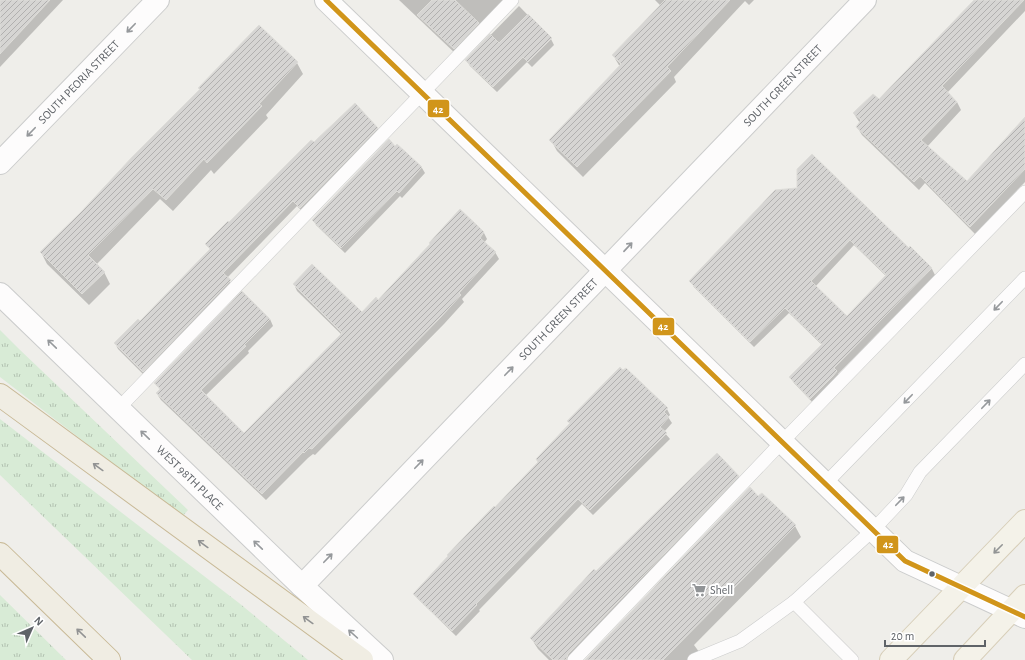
<svg xmlns="http://www.w3.org/2000/svg" width="1025" height="660" font-family="'Alegreya Sans',sans-serif">
	<style>
		.grass { fill: url(#grass-tufts) }
		.shadow { fill: #0003; fill-rule: evenodd }
		.building { fill: url(#building-hatch); stroke: #deddd9; fill-rule: evenodd }
		.lines { fill: none; stroke-linecap: round; stroke-linejoin: round }
		.service-casing { stroke: #cbcccc; stroke-width: 14 }
		.minor-casing { stroke: #cbcccc; stroke-width: 24 }
		.tertiary-casing { stroke: #cbcccc; stroke-width: 24 }
		.primary-casing { stroke: #d7ceb8; stroke-width: 24 }
		.motorway-casing { stroke: #c8b996; stroke-width: 24 }
		.service { stroke: #fdfcfc; stroke-width: 13 }
		.minor { stroke: #fdfcfc; stroke-width: 22 }
		.tertiary { stroke: #fdfcfc; stroke-width: 22 }
		.primary { stroke: #f4f2e9; stroke-width: 22 }
		.motorway { stroke: #f0ede3; stroke-width: 22 }
		.bus-1-casing { stroke: #fff; stroke-width: 8 }
		.bus-1 { stroke: #d1951a; stroke-width: 5 }
		.oneway { stroke: #96999c }
		.oneway2 { stroke: #929393 }
		.oneway3 { stroke: #939595 }
		.bus-dot { fill: #5f6368; stroke: #fff; stroke-width: 1.5 }
		.labels { text-anchor: middle; stroke-width: 4; stroke-linejoin: round; paint-order: stroke }
		.street-label { font-size: 12px; fill: #5f6368; stroke: #fff }
		.poi-label { font-size: 12px; fill: #5f6368; stroke: #fff; text-anchor: start }
		.line-badge { stroke: #fff; stroke-width: 1.5 }
		.badge-label { font-size: 11px; text-anchor: middle; font-weight: bold; fill: #fff }
	</style>
	<defs>
		<pattern id="grass-tufts" width="24" height="20" patternUnits="userSpaceOnUse"><rect width="24" height="20" fill="#d8ebd6"/><path d="M3 7l-1-3M5 7V3M7 7l1-3M15 17l-1-3M17 17v-4M19 17l1-3" fill="none" stroke="#b2c2b1"/></pattern>
		<pattern id="building-hatch" width="6" height="6" patternUnits="userSpaceOnUse"><rect width="6" height="6" fill="#d6d5d3"/><path d="M-1 1l2-2M0 6l6-6M5 7l2-2" fill="none" stroke="#b1b0af"/></pattern>
	</defs>
	<rect width="100%" height="100%" fill="#efeeea"/>
	<!-- grass -->
	<g class="grass">
		<polygon points="0,330 19,349 188,510 182,517 0,377"/>
		<polygon points="0,419 239,603 308,660 192,660 0,475"/>
		<polygon points="0,595 66,660 0,660"/>
	</g>
	<!-- shadow -->
	<g class="shadow">
		<polygon points="0,0 63,0 0,67"/>
		<polygon points="399,0 511,0 458,56"/>
		<polygon points="655,0 754,0 749,5 745,1 674,77 676,82 583,177 557,151 551,140 620,67 613,55 661,6"/>
		<polygon points="975,0 1025,0 1025,11 947,93 957,102 961,110 927,147 967,182 1025,135 1025,182 975,234 925,183 919,190 862,135 857,127 860,123 854,114 879,101"/>
		<polygon points="519,6 551,39 554,45 532,67 527,62 497,92 470,66 466,60"/>
		<polygon points="297,63 303,74 266,115 268,118 214,174 211,170 173,211 160,199 96,265 104,272 110,284 89,305 47,264 41,252 82,212 200,90 199,88"/>
		<polygon points="377,128 380,134 304,213 297,206 227,278 233,287 146,377 118,349 115,343 140,322 210,250 207,244 314,144"/>
		<polygon points="397,145 422,168 425,173 402,198 400,196 345,253 316,225 313,220"/>
		<path d="M776 191 909 249 910 248 932 269 935 275 838 374 840 377 814 404 794 383 790 377 822 345 789 313 754 347 694 287 690 281ZM854 245 886 276 847 318 815 287Z"/>
		<polygon points="460,211 484,233 487,239 484,243 495,252 499,259 462,299 464,302 444,324 315,455 313,454 308,458 266,500 161,400 157,394 160,390 155,383 270,319 273,326 248,351 249,353 205,396 244,434 342,335 297,291 294,284 362,314 378,301 431,245"/>
		<polygon points="620,368 667,409 670,415 668,417 672,423 664,432 670,439 593,515 582,504 479,610 480,611 456,636 418,599 414,594 539,462 570,424 568,421"/>
		<polygon points="738,476 744,487 580,660 549,660 538,649 531,638 596,573"/>
		<polygon points="758,498 795,526 801,537 694,645 705,660 586,660"/>
	</g>
	<!-- building -->
	<g class="building">
		<polygon points="0,0 50,0 0,54"/>
		<polygon points="432,0 455,0 479,23 454,49 417,15"/>
		<polygon points="665,0 730,0 667,67 671,71 577,167 549,140 621,64 612,55"/>
		<polygon points="974,0 1024,0 942,86 957,102 921,140 967,181 1025,117 1025,169 970,227 920,176 914,182 856,127 861,120 853,113 873,94 879,99"/>
		<polygon points="528,14 552,38 528,62 523,57 493,87 465,60 490,34 499,43"/>
		<polygon points="259,25 298,62 259,104 262,106 207,163 204,159 166,200 153,189 88,255 105,272 82,294 40,252 81,212 133,156 200,89 198,88"/>
		<polygon points="355,103 378,128 300,208 293,201 223,273 231,280 143,372 114,343 138,319 140,321 210,249 205,244 228,221 229,222 311,140 314,142"/>
		<polygon points="389,139 395,146 397,144 422,167 399,193 397,191 341,248 312,220"/>
		<path d="M812 154 909 248 910 246 932 268 834 368 837 371 833 376 810 399 789 377 822 344 785 308 750 342 689 281 775 190 797 188V169ZM850 240 886 275 847 316 811 281Z"/>
		<polygon points="460,209 484,232 480,238 496,252 459,293 461,295 440,318 312,449 309,448 304,453 303,452 262,494 156,393 160,389 154,383 242,291 270,319 244,345 246,346 201,390 244,433 342,333 293,284 312,264 362,312 376,297 378,300 430,244 429,243"/>
		<polygon points="620,367 623,370 626,368 668,408 664,412 669,417 660,427 667,433 590,510 578,499 476,604 477,605 452,631 413,594 448,556 447,555 494,506 495,507 538,462 536,459 570,423 567,421"/>
		<polygon points="717,453 739,476 568,654 566,660 553,660 530,638 594,569 596,571"/>
		<polygon points="750,487 758,496 762,493 796,525 663,660 585,660"/>
	</g>
	<g class="lines">
		<defs>
			<g id="service">
				<polyline points="118,409 512,0"/>
				<polyline points="825,484 1025,278"/>
				<polyline points="574,660 782,442 1025,192"/>
				<polyline points="694,660 740,641 794,602"/>
				<polyline points="852,660 794,602 873,530 906,495 920,472 1025,364"/>
			</g>
			<g id="minor">
				<polyline points="326,0 905,561 1025,617"/>
				<path id="s1" d="M0 163 158 0"/>
				<path id="s2" d="M302 586 865 0"/>
			</g>
			<g id="tertiary">
				<path id="s3" d="M0 294 302 586 382 660"/>
			</g>
			<g id="primary">
				<polyline points="891,660 1025,521"/>
				<polyline points="965,660 1025,596"/>
			</g>
			<g id="motorway">
				<polyline points="0,395 362,660"/>
				<polyline points="0,554 109,660"/>
			</g>
		</defs>
		<!-- service casing -->
		<use href="#service" class="service-casing"/>
		<!-- minor casing -->
		<use href="#minor" class="minor-casing"/>
		<!-- tertiary casing -->
		<use href="#tertiary" class="tertiary-casing"/>
		<!-- primary casing -->
		<use href="#primary" class="primary-casing"/>
		<!-- motorway casing -->
		<use href="#motorway" class="motorway-casing"/>
		<!-- service -->
		<use href="#service" class="service"/>
		<!-- minor -->
		<use href="#minor" class="minor"/>
		<!-- tertiary -->
		<use href="#tertiary" class="tertiary"/>
		<!-- primary -->
		<use href="#primary" class="primary"/>
		<!-- motorway -->
		<use href="#motorway" class="motorway"/>
		<defs>
			<polyline id="bus-1" points="326,0 905,561 1025,617"/>
		</defs>
		<!-- bus-1 casing -->
		<use href="#bus-1" class="bus-1-casing"/>
		<!-- bus-1 -->
		<use href="#bus-1" class="bus-1"/>
	</g>
	<!-- one-way arrows -->
	<defs><path id="oneway-shaft" d="M-6 0H5M1.5-3L5.5 0L1.5 3" fill="none" stroke-width="1.6" stroke-linecap="round" stroke-linejoin="round"/></defs>
	<g class="oneway">
		<use href="#oneway-shaft" transform="translate(131 28) rotate(134)"/>
		<use href="#oneway-shaft" transform="translate(31 132) rotate(134)"/>
		<use href="#oneway-shaft" transform="translate(628 247) rotate(-47)"/>
		<use href="#oneway-shaft" transform="translate(998 306) rotate(134)"/>
		<use href="#oneway-shaft" transform="translate(52 344) rotate(-136)"/>
		<use href="#oneway-shaft" transform="translate(509 371) rotate(-46)"/>
		<use href="#oneway-shaft" transform="translate(908 399) rotate(134)"/>
		<use href="#oneway-shaft" transform="translate(986 404) rotate(-46)"/>
		<use href="#oneway-shaft" transform="translate(145 435) rotate(-136)"/>
		<use href="#oneway-shaft" transform="translate(419 464) rotate(-46)"/>
		<use href="#oneway-shaft" transform="translate(900 501) rotate(-46)"/>
		<use href="#oneway-shaft" transform="translate(258 545) rotate(-136)"/>
		<use href="#oneway-shaft" transform="translate(328 558) rotate(-46)"/>
		<use href="#oneway-shaft" transform="translate(353 634) rotate(-138)"/>
	</g>
	<g class="oneway2">
		<use href="#oneway-shaft" transform="translate(98 467) rotate(-144)"/>
		<use href="#oneway-shaft" transform="translate(203 544) rotate(-144)"/>
		<use href="#oneway-shaft" transform="translate(308 620) rotate(-144)"/>
		<use href="#oneway-shaft" transform="translate(81 633) rotate(-136)"/>
	</g>
	<use class="oneway3" href="#oneway-shaft" transform="translate(998 549) rotate(135)"/>
	<!-- icons -->
	<defs>
		<symbol id="supermarket-bare" viewBox="-9 -9 18 18"><path d="M-6-5.5h2.5l.6 2H6L4.5 2H-2.5L-4.4-4H-6ZM-1.5 3.2a1.3 1.3 0 1 0 .1 0ZM3 3.2a1.3 1.3 0 1 0 .1 0Z" fill="#919496" stroke="#fff" stroke-width="2.5" paint-order="stroke"/></symbol>
	</defs>
	<g fill-rule="evenodd">
		<use href="#supermarket-bare" x="689" y="580" width="20" height="20"/>
	</g>
	<!-- markers -->
	<circle class="bus-dot" cx="932" cy="574" r="3.5"/>
	<g class="labels">
		<!-- street labels -->
		<g class="street-label">
			<text dy="4" stroke="none"><textPath href="#s1" startOffset="113">SOUTH PEORIA STREET</textPath></text>
			<text dy="4" stroke="none"><textPath href="#s2" startOffset="694">SOUTH GREEN STREET</textPath></text>
			<text dy="4" stroke="none"><textPath href="#s2" startOffset="370">SOUTH GREEN STREET</textPath></text>
			<text dy="4" stroke="none"><textPath href="#s3" startOffset="264">WEST 98TH PLACE</textPath></text>
		</g>
		<!-- poi labels -->
		<g class="poi-label">
			<text x="710" y="594">Shell</text>
		</g>
	</g>
	<g class="line-badge">
		<rect x="427" y="99" width="23" height="19" rx="4" fill="#d1951a"/>
		<rect x="652" y="317" width="23" height="19" rx="4" fill="#d1951a"/>
		<rect x="876" y="535" width="23" height="19" rx="4" fill="#d1951a"/>
	</g>
	<g class="badge-label">
		<text x="438" y="113">42</text>
		<text x="663" y="330">42</text>
		<text x="888" y="548">42</text>
	</g>
	<!-- north arrow -->
	<g transform="translate(32 628) rotate(45)" stroke="#ffffff" stroke-width="3" paint-order="stroke">
	<path d="M0-3L7 15L0 10L-7 15Z" fill="#5f6368"/>
	<text y="-6" font-size="11" font-weight="bold" text-anchor="middle" fill="#5f6368">N</text>
	</g>
	<!-- scale -->
	<path d="M885 640v6h100v-6" fill="none" stroke="#5f6368" stroke-width="2"/>
	<text x="891" y="640" font-size="12" fill="#5f6368" stroke="#ffffff" stroke-width="3" paint-order="stroke">20 m</text>
</svg>
